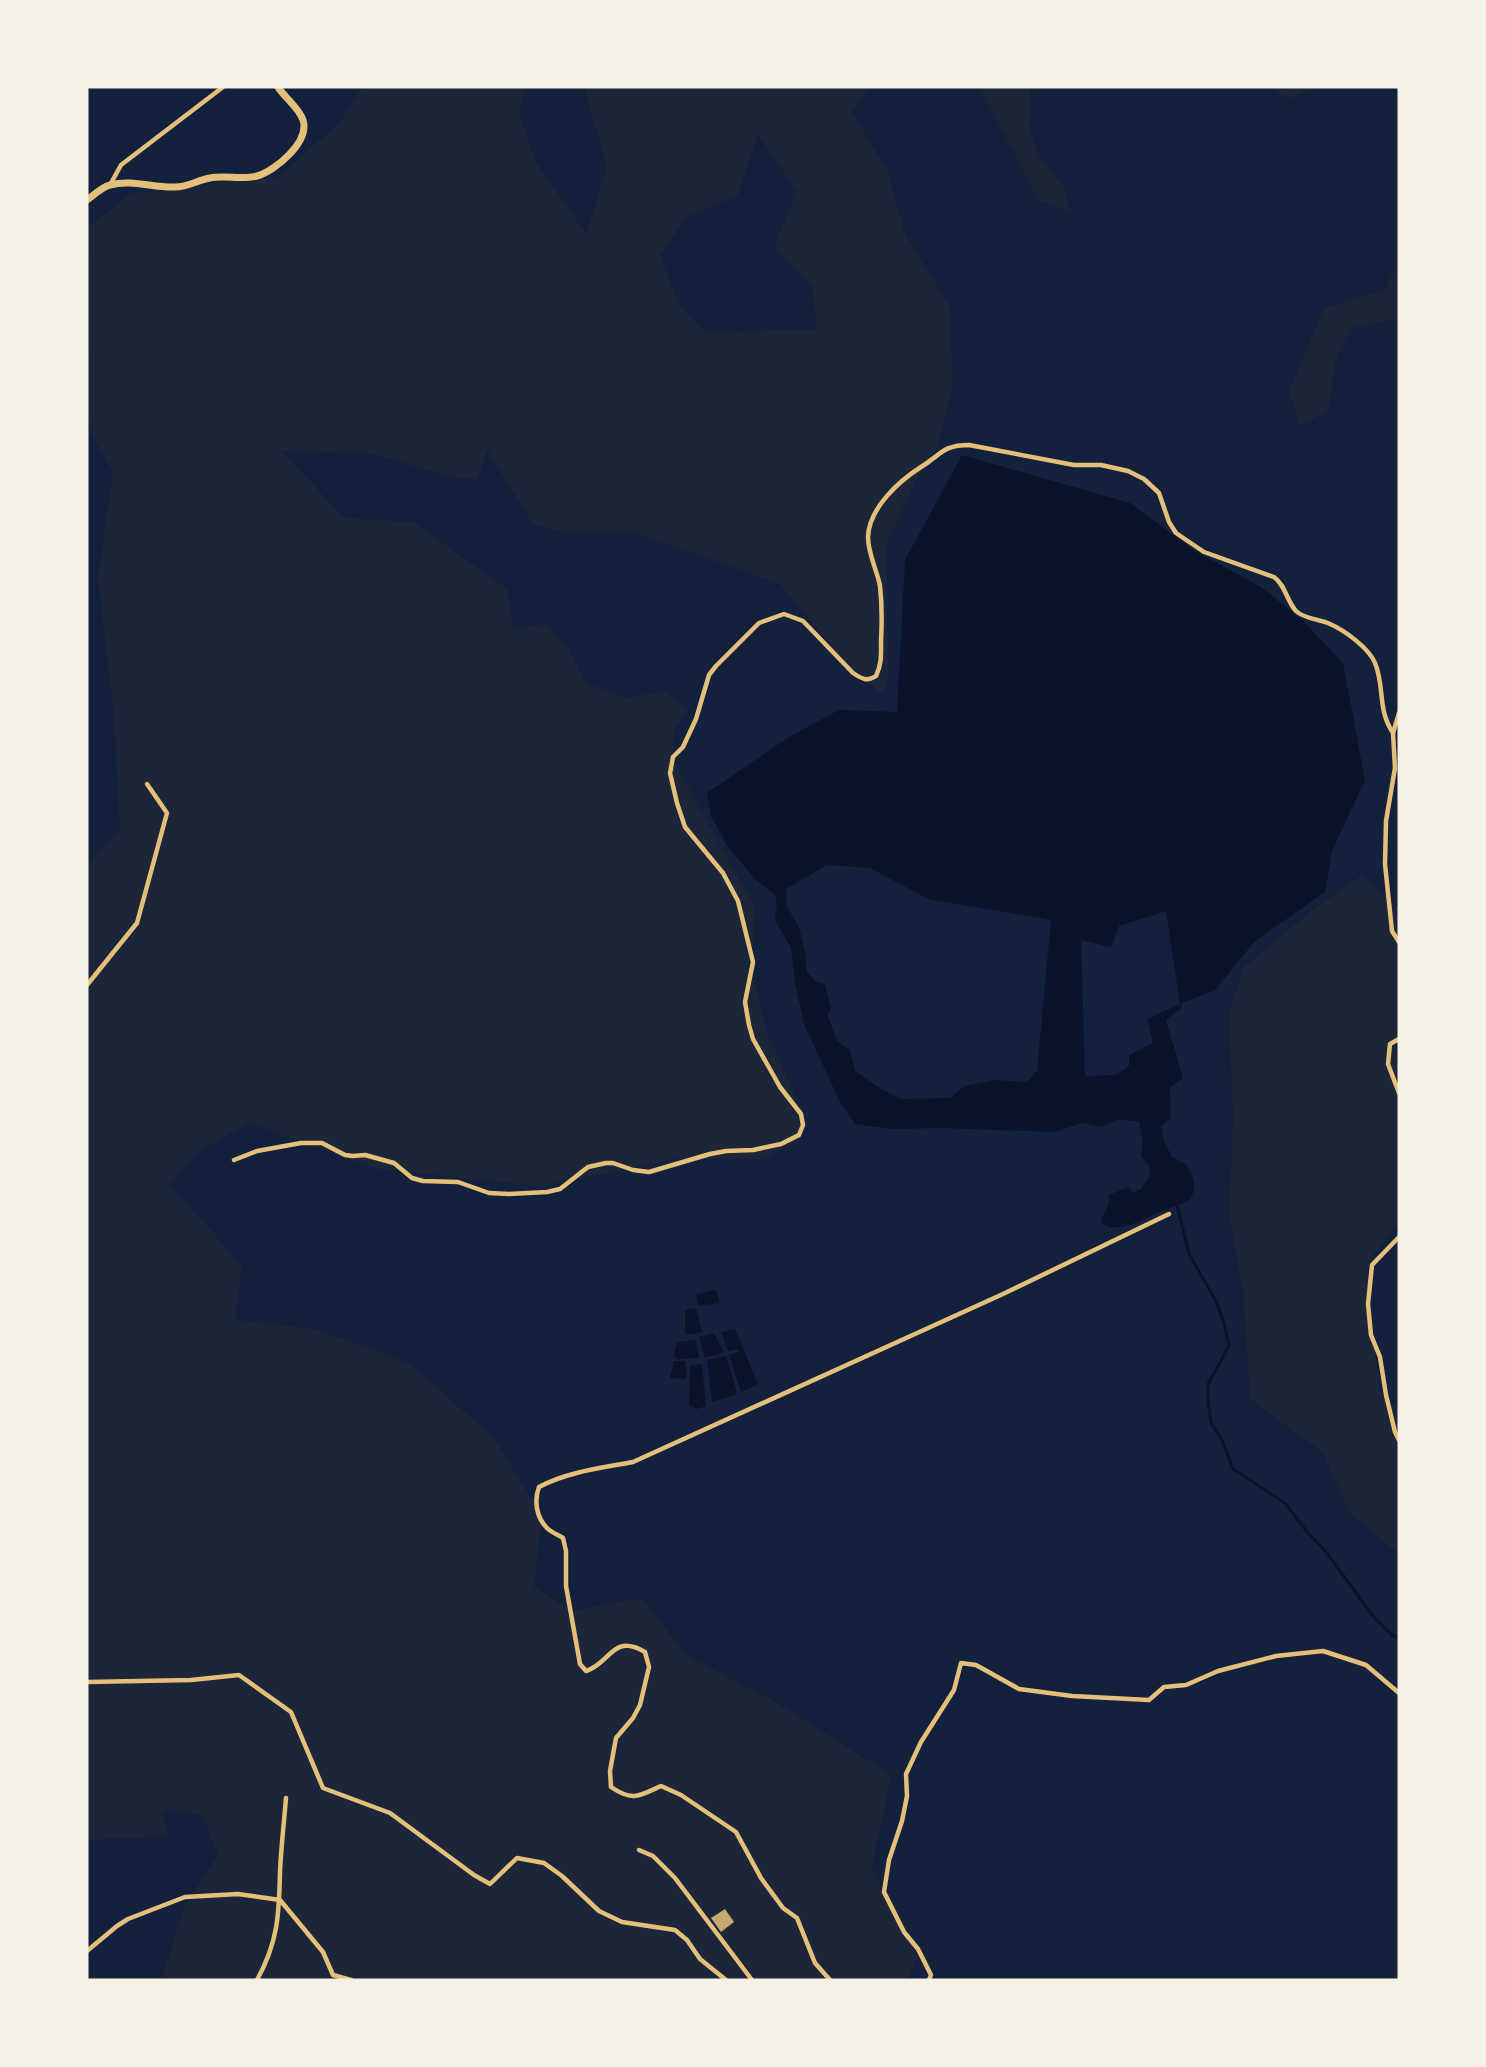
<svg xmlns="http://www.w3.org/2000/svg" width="1486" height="2067" font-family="Karla,sans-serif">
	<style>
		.green { fill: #1d2539; fill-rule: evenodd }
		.water { fill: #0b132b; fill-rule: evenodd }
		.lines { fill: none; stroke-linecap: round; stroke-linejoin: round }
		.stream { stroke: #0b132b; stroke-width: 3 }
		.building { fill: #c6a872 }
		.minor { stroke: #e5c07b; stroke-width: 4.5 }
		.secondary { stroke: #e5c07b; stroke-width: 7 }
	</style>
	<rect width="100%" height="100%" fill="#14213d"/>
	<!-- green -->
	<g class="green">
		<path d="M362 87H525L519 114 536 162 586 234 607 167 584 87H870L852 112 888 172 905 234 949 305 953 382 939 444 915 483 886 546 888 675 882 695 852 670 780 584 631 531 561 532 533 524 487 450 478 479 458 478 440 474 370 453 281 451 345 518 413 522 507 589 513 629 546 624 569 649 586 683 627 698 665 691 688 710 674 730 672 755 700 810 754 905 753 975 766 1031 795 1095 802 1138 764 1159H675L542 1186 377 1169 250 1123 200 1150 169 1185 213 1232 242 1268 235 1320 315 1329 409 1363 495 1439 542 1517 534 1587 572 1611 642 1598 687 1656 771 1699 891 1775 872 1868 917 1957 908 1980H161L185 1905 218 1855 202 1814 163 1810 167 1836 87 1840V864L120 831 114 717 98 579 113 472 91 434 87 416 89 295 87 228 132 193 181 190 224 182 278 177 341 121ZM758 135 797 191 774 247 812 285 817 329 706 333 679 305 660 255 686 218 738 195Z"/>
		<polygon points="980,87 1031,87 1029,127 1039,156 1065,189 1071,212 1038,200"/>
		<polygon points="1268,87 1313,87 1289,99"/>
		<polygon points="1399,258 1399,318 1351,328 1336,359 1328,412 1300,425 1289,391 1324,308 1385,290"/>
		<polygon points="1362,875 1396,906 1399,914 1399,1039 1395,1045 1399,1059 1399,1223 1368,1262 1371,1320 1380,1391 1399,1410 1399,1554 1351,1514 1321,1451 1250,1399 1243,1288 1229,1217 1233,1117 1229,1014 1243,968 1311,911"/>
	</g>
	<!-- water -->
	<g class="water">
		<path d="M962 455 1130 503 1193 550 1261 587 1303 621 1343 663 1365 780 1332 851 1325 892 1254 942 1215 990 1182 1003 1181 1008 1166 1020 1183 1078 1170 1087 1171 1118 1161 1126 1164 1141 1172 1157C1184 1163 1190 1165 1193 1179 1199 1205 1177 1204 1159 1212 1143 1219 1119 1234 1102 1224L1101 1221 1108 1205 1109 1195 1128 1187 1133 1193 1141 1189 1150 1176 1149 1166 1141 1155 1143 1143 1139 1122 1119 1119 1102 1127 1082 1123 1054 1132 944 1128 891 1129 855 1124 840 1102 804 1024 795 983 791 948 775 920 777 904 775 895 755 879 728 847 711 816 707 793 789 737 839 710 897 712 905 560ZM827 865 870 868 928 899 1051 920 1037 1071 1027 1082 997 1080 964 1086 950 1098 900 1099 880 1088 855 1071 850 1050 837 1041 827 1014 831 1009 825 984 815 981 807 972 805 951 799 928 787 906 786 889ZM1166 911 1180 1004 1147 1019 1153 1043 1129 1055V1066L1116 1075 1085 1076 1081 940 1111 947 1119 926Z"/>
		<polygon points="716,1290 720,1303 698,1306 696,1294"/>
		<polygon points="696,1308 702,1332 685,1335 685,1310"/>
		<polygon points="735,1329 758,1384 741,1392 729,1355 739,1352 738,1349 728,1351 721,1332"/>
		<polygon points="714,1333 724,1352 705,1358 699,1337"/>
		<polygon points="696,1340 699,1358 677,1359 674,1356 677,1342"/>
		<polygon points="726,1356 736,1389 736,1395 712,1402 707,1360"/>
		<polygon points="674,1361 685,1361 687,1373 686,1379 670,1378"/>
		<polygon points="702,1364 706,1406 697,1409 689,1405 690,1366"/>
	</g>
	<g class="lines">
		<!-- stream -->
		<polyline class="stream" points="1177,1205 1189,1254 1216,1301 1224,1323 1229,1346 1208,1384 1208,1400 1211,1423 1222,1440 1233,1469 1285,1503 1308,1533 1327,1553 1373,1616 1392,1635 1399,1638"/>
	</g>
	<!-- building -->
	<polygon class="building" points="725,1909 734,1922 721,1932 711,1918"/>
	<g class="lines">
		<!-- minor -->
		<g class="minor">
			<polyline points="110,185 121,165 223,87"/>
			<polyline points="1399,713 1393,733 1395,768 1386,821 1385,864 1392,931 1399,942"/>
			<polyline points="87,985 137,923 167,813 147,784"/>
			<polyline points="1399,1039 1390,1044 1388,1064 1399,1093"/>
			<path d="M234 1160 257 1151 301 1143H322L345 1155 353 1156 365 1155 394 1163 412 1178 423 1181 458 1182 489 1193 509 1194 547 1192 560 1189 588 1167 606 1163H613L633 1170 649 1172 710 1154 726 1151 753 1150 781 1144 799 1135 803 1125 801 1114 780 1087 753 1039 749 1025 745 1002 753 962 738 901 723 873 685 827 677 803 670 773 673 757 683 747 696 719 709 675 716 666 759 623 784 614 803 621 853 673C862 679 867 682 876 676 882 663 881 654 881 641 882 623 882 604 880 586 877 570 868 554 868 537 869 508 899 481 921 467 942 454 943 445 969 445L1074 465H1101L1128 471 1144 479 1159 493 1169 522 1176 533 1204 552 1274 577C1286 586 1286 600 1296 611 1304 619 1320 619 1330 624 1344 630 1369 648 1375 663 1385 687 1377 709 1393 733"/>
			<polyline points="1399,1237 1372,1265 1368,1304 1371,1335 1380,1357 1386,1395 1395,1432 1399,1440"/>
			<polyline points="87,1682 191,1680 239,1675 291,1712 323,1788 390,1813 474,1875 490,1884 517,1858 544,1863 562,1876 599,1911 622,1922 675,1930 687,1940 700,1959 726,1980"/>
			<polyline points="639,1850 653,1856 675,1878 752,1980"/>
			<polyline points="87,1951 117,1926 128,1919 185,1897 238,1894 280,1900 323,1952 333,1975 351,1980"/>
			<path d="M257 1980C278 1942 279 1915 280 1872 281 1848 284 1823 286 1798"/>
			<path d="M830 1980 815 1963 797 1918 783 1908 761 1878 736 1832 681 1795 661 1786C639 1796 633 1802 611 1787L610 1771 616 1738 633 1718 640 1705 649 1667 645 1652C612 1633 611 1663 586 1671L580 1664 566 1586V1551L563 1538C558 1535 551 1532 547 1528 536 1517 534 1500 539 1487 567 1472 601 1468 633 1462L1003 1294 1169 1214"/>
			<polyline points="929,1980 931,1975 918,1949 904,1932 884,1892 889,1860 902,1821 907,1796 906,1774 921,1742 954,1690 961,1663 976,1665 1019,1689 1072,1696 1149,1700 1164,1687 1186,1685 1218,1671 1276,1656 1323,1651 1366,1665 1399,1693"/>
		</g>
		<!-- secondary -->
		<path class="secondary" d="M87 200C94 195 102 187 110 185 132 179 153 188 175 187 188 187 198 180 210 178 225 175 242 180 257 176 275 171 310 142 303 120 299 108 285 98 278 87"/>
	</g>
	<!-- border -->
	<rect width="1486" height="2067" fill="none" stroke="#f6f1e7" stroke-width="177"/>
</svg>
